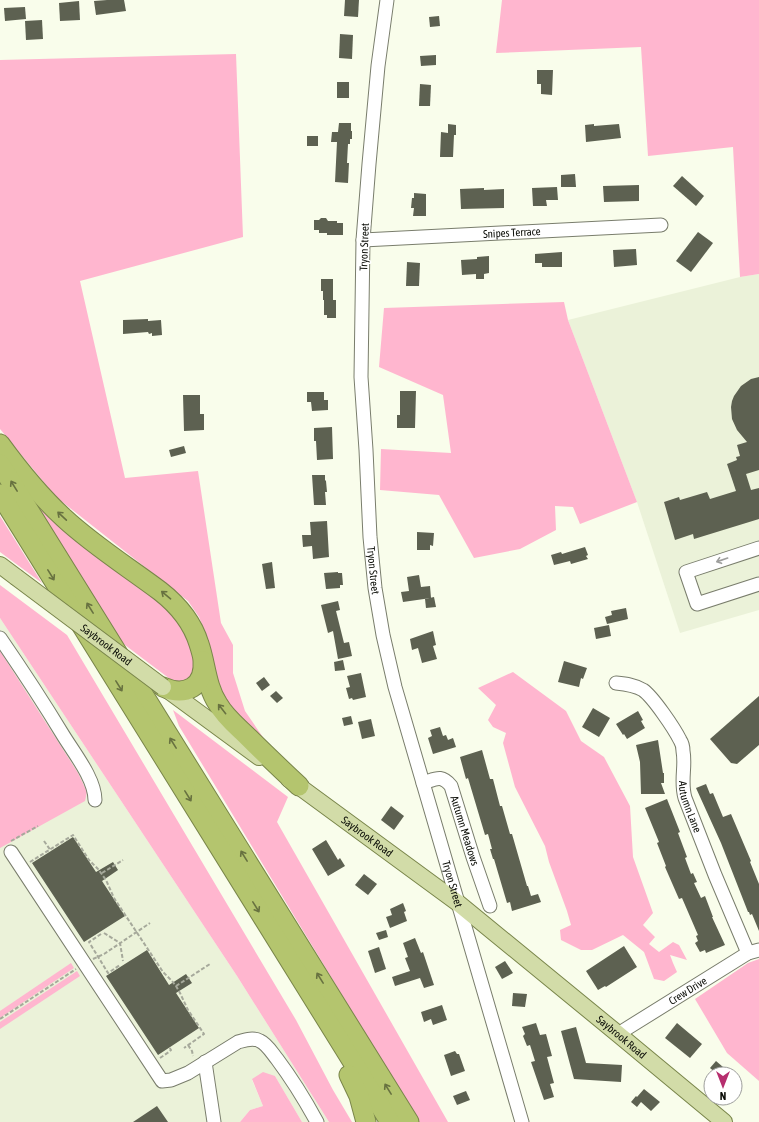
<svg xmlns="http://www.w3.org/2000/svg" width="759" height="1122" font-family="'Asap Condensed',sans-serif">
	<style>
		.built { fill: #ebf2d9 }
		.green { fill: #ffb6cf }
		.building { fill: #5d6151 }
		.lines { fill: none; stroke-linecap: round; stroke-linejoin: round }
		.minor-casing { stroke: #797d6c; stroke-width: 15 }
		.major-casing { stroke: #79854a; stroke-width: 18 }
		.highway-casing { stroke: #79854a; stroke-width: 21 }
		.path { stroke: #a6a99b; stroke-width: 2; stroke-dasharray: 4 2; stroke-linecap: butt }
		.minor { stroke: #fff; stroke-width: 13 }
		.major { stroke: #d2dca8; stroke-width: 16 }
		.highway { stroke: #b4c56e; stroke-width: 19 }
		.major-bridge-casing { stroke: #79854a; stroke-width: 18; stroke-linecap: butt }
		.major-bridge { stroke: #d2dca8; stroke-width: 16 }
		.oneway { stroke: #687240 }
		.oneway2 { stroke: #9d9e9c }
		.labels { text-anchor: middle; stroke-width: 3; stroke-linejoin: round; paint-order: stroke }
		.street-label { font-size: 11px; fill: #0b0d07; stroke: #fff }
	</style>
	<rect width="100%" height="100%" fill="#f9fdeb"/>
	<!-- built -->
	<g class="built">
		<polygon points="759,274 759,610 680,633 637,502 568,320 740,277"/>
		<polygon points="0,618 237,976 329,1122 302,1122 275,1076 252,1080 263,1106 250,1110 240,1122 0,1122"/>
	</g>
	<!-- green -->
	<g class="green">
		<polygon points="502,0 759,0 759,274 740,277 733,147 648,156 641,47 496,53"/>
		<polygon points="236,54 243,237 80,281 125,478 198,471 221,623 233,645 233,673 245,711 269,746 221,699 206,640 208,639 199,617 188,601 56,497 0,429 0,60"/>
		<polygon points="564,302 568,320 637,502 580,524 573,507 555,506 556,530 520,549 474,558 439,495 380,490 381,449 451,453 443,395 379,367 384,308"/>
		<polygon points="32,495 179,618 197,663 190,681 174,682 121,642 38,507"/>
		<polygon points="0,516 42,583 0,552"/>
		<polygon points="0,585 67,635 296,1020 333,1090 352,1122 329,1122 237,976 0,618"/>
		<polygon points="0,651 78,773 87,792 85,801 0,848"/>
		<polygon points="513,672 566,711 581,741 604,757 630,806 633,857 653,913 643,925 655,937 649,944 659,952 673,942 679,945 687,960 670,955 673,963 677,972 664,981 654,979 644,952 623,935 592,950 581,950 561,940 560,930 571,925 567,911 549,862 545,846 515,787 503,743 506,733 493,727 488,720 496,705 478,688"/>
		<polygon points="173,710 288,797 277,822 448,1122 419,1122 179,726"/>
		<polygon points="759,959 759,1081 727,1053 695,999 748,963"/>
		<polygon points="71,963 74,968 0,1018 0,1011"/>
		<polygon points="77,971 80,976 0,1029 0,1022"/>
		<polygon points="263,1072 275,1076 302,1122 240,1122 250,1110 263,1106 252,1079"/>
	</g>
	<!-- building -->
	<g class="building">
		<polygon points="107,0 124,0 126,11 96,15 94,1"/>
		<polygon points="345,0 359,0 358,17 344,16"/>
		<polygon points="79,1 80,20 60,21 59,3"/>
		<polygon points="25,7 26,19 5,21 4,8"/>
		<polygon points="439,16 440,26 430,27 429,17"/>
		<polygon points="42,20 43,39 26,40 25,21"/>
		<polygon points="340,34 353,35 352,59 339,58"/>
		<polygon points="436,55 436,65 421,66 420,56"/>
		<polygon points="537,70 553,70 552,95 541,94 541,84 537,84"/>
		<rect x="337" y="82" width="12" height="16"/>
		<polygon points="420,84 431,85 430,106 419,106"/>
		<polygon points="339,123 351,123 351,131 352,131 352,139 350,139 350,144 348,144 347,163 349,163 348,183 335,182 337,142 331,142 332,132 338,132"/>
		<polygon points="448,124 456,125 456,135 454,135 453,157 440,157 441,132 448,133"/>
		<polygon points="594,124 594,126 619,124 621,138 586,142 585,125"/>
		<rect x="307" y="136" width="11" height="10"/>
		<polygon points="575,174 576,187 561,187 561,175"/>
		<polygon points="682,176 704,196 696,206 673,186"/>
		<polygon points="639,185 639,201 604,202 603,186"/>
		<polygon points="557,187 558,200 546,200 547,206 533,206 532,188"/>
		<polygon points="484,188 484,190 504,189 504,208 461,209 460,189"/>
		<polygon points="414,193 426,194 426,216 413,216 414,208 411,208 412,198 414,198"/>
		<polygon points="321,218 326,218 328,221 337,221 337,223 343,223 343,235 327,235 327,233 319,233 319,230 314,230 314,220 319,220"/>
		<polygon points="698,232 713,243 691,272 676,261"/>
		<polygon points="636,249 637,265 614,267 613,250"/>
		<polygon points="562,252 562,267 542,267 542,263 535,263 535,254"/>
		<polygon points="489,256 489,273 484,274 484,279 476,279 476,274 462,275 461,260 477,259 477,257"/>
		<polygon points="407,262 420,263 419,286 406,286"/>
		<polygon points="321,279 333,279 333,300 336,300 336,318 327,318 327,315 324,315 324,300 323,300 323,291 321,291"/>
		<polygon points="148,319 148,321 161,320 162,335 152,336 152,333 149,334 148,332 123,334 123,320"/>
		<polygon points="759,377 759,470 746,474 751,490 759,488 759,519 694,539 693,534 675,540 664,502 679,497 680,500 707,492 710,499 736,491 727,464 737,460 736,457 740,456 737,445 747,442 737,430 732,419 731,407 732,401 734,396 741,386 751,379"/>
		<polygon points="400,391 416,391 415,428 397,428 397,415 400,415"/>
		<polygon points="307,392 324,392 324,400 328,400 328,410 312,411 311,402 307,402"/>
		<polygon points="183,395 200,395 200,414 204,414 204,430 184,431"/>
		<polygon points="332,427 333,459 317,460 316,441 314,441 314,428"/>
		<polygon points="184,446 186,453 171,457 169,450"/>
		<polygon points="312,475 325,475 325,480 326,481 327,492 325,492 326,505 314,505"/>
		<polygon points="327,521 329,557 313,559 312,546 303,547 302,535 311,535 310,522"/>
		<polygon points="417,532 434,533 433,546 430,545 430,550 417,550"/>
		<polygon points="585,547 588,555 586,556 588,559 571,564 570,561 554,565 551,555 561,552 562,554"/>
		<polygon points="272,562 275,588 266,589 262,564"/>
		<polygon points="338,572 338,573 342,573 343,585 340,585 340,588 326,589 324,573"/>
		<polygon points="419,575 421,587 430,586 431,598 403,602 401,592 409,591 407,577"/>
		<polygon points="434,597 436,607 426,608 425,599"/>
		<polygon points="338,601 340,610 336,611 344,643 349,642 352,656 338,659 333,631 328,633 321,605"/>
		<polygon points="626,608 628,619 607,624 605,617 612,615 611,611"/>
		<polygon points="609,625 611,636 596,639 594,628"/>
		<polygon points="433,631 436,645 433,646 437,659 422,663 418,648 412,650 410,639"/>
		<polygon points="343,660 345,670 335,671 334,662"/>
		<polygon points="564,661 587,668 583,679 581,678 579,687 558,682"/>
		<polygon points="361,673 366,697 353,700 352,698 349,699 346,688 350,687 347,676"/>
		<polygon points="264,677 270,685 262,691 256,683"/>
		<polygon points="276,691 283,698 277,703 270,696"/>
		<polygon points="759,696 759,745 737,764 731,763 710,739"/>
		<polygon points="593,708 610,718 599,737 582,727"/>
		<polygon points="638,711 643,720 641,721 645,728 627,739 624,734 623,735 616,724"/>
		<polygon points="351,716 353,724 344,726 342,718"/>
		<polygon points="371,719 375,736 362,739 358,722"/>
		<polygon points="440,727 443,736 446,735 448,740 453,738 456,747 433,754 428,738 432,736 430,730"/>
		<polygon points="658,740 663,773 664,773 664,783 661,783 665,794 641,794 640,762 636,745"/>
		<polygon points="482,750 490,779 493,779 500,806 502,806 510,834 512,834 527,886 528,886 531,896 538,894 541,902 512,911 510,902 507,903 494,859 493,859 490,849 492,849 488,834 485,835 468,778 466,779 460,757"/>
		<polygon points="706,784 710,794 713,793 723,817 731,814 751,861 750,862 759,884 759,931 752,914 750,915 749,912 748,912 721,843 696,788"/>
		<polygon points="667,799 680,832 678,833 687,857 685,858 691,874 693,873 697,882 694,883 701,898 705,896 713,917 712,917 725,945 706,953 705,950 700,952 695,943 698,941 696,936 698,935 682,898 679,899 665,867 666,866 657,843 659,842 645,808"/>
		<polygon points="391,806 404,816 394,830 381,820"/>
		<polygon points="73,837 96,872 113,862 118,870 102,881 125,916 84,942 32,863"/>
		<polygon points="326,840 338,860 340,858 345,866 328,876 312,849"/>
		<polygon points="364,874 377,884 368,895 355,885"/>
		<polygon points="403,903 406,911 404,912 407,921 390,928 386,917 392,915 390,909"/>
		<polygon points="386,930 388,937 379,940 376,933"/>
		<polygon points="415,938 421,953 423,952 434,985 424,988 420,978 395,986 392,977 410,971 405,958 408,957 403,943"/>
		<polygon points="624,946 637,967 606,987 605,986 598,990 586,971"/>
		<polygon points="379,947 386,969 375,973 368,951"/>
		<polygon points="147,950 169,985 186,974 192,983 176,993 199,1028 158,1055 106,976"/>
		<polygon points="505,961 513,973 502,979 495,967"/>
		<polygon points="513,993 527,994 525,1007 512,1006"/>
		<polygon points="442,1005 447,1020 433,1025 431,1019 424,1022 421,1012"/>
		<polygon points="536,1023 540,1035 546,1034 552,1056 547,1057 554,1083 550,1084 554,1097 544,1100 531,1062 535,1061 530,1045 527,1046 523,1036 525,1034 522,1027"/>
		<polygon points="677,1023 702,1044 690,1058 665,1038"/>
		<polygon points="576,1027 586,1063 622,1065 621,1082 574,1079 561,1031"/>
		<polygon points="455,1051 457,1054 459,1054 465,1071 451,1076 444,1055"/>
		<polygon points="716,1061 723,1067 717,1074 710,1068"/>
		<polygon points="644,1089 660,1102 651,1111 641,1102 637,1107 631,1102 636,1096 637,1097"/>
		<polygon points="466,1091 470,1100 457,1105 453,1096"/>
		<polygon points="157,1106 168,1122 133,1122"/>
	</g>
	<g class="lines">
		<defs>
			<g id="minor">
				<path id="s1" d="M387 0 378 66 369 164 363 240 361 377 366 450 370 537 375 588 383 635 395 687 522 1122"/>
				<path id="s2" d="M363 240 661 225"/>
				<polyline points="759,548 686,572 697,604 759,584"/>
				<path d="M0 638C22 670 43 702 63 735 74 753 95 779 95 800"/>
				<path id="s3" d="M616 683C626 684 635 685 643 690 653 697 674 728 680 740 682 743 683 747 683 751 686 767 680 781 685 798L715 875 748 953"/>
				<path id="s4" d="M423 783C436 779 441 774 451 786L473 857 490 906"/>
				<path d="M11 852 162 1081 171 1080 188 1073 238 1042C245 1040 253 1037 260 1041 267 1044 272 1053 277 1059 292 1079 305 1100 317 1122"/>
				<path id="s5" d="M618 1034 748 953 759 950"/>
				<polyline points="205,1062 214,1122"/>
			</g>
			<g id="major">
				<polyline points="0,565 16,577"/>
				<polyline points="165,688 259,757"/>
				<path id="s6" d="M289 779 458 903 618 1034 724 1122"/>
			</g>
			<g id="highway">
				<path d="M0 444C19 470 40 496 64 518 93 545 128 567 160 591 178 605 192 621 199 644 206 664 206 686 218 704 225 717 238 727 249 738 265 754 282 770 299 786"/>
				<polyline points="0,464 409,1122"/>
				<polyline points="0,494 390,1122"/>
				<path d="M163 687C185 697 205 687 203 661"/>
				<polyline points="349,1075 359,1096 366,1122"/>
			</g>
		</defs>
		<!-- minor casing -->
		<use href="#minor" class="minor-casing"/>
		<!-- major casing -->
		<use href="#major" class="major-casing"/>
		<!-- highway casing -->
		<use href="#highway" class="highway-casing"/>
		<!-- path -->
		<g class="path">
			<polyline points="11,841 38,826"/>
			<polyline points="44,841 51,851"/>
			<polyline points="30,862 73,835 89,860 98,869 106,880 114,898 163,972 172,981 176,986 180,993 188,1010 204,1034 184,1048"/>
			<polyline points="102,873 123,860"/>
			<polyline points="104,933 120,943 123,961"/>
			<polyline points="101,934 89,942 108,973 120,965"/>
			<polyline points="93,959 104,954 150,923"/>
			<polyline points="176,986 210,964"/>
			<polyline points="0,1019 76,969"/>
			<polyline points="188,1045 192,1051 193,1056"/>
			<polyline points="160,1058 169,1052 171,1050 169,1047"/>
		</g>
		<!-- minor -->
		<use href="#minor" class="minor"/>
		<!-- major -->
		<use href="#major" class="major"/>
		<!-- highway -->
		<use href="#highway" class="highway"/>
		<defs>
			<g id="major-bridge">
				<path id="s7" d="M16 577 163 687"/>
			</g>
		</defs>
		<!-- major-bridge casing -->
		<use href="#major-bridge" class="major-bridge-casing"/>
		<!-- major-bridge -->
		<use href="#major-bridge" class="major-bridge"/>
	</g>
	<!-- one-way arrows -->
	<defs><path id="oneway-shaft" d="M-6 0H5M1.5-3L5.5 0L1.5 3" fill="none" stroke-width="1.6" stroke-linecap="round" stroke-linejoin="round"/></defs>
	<g class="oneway">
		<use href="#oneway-shaft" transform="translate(14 486) rotate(-122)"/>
		<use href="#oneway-shaft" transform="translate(62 516) rotate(-137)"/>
		<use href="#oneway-shaft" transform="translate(51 575) rotate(58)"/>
		<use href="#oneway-shaft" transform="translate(166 595) rotate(-140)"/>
		<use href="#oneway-shaft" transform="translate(90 608) rotate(-122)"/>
		<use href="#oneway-shaft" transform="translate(119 686) rotate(58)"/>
		<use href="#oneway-shaft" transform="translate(222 709) rotate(-128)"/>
		<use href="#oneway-shaft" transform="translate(173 743) rotate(-122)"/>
		<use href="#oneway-shaft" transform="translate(188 796) rotate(58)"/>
		<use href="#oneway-shaft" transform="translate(244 856) rotate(-122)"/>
		<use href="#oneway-shaft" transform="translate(256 907) rotate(58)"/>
		<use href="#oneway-shaft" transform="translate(320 978) rotate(-122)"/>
		<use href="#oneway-shaft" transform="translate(388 1089) rotate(-122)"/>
	</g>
	<use class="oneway2" href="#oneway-shaft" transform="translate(722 560) rotate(161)"/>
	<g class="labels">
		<!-- street labels -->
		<g class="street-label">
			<text dy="4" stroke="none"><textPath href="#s2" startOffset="149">Snipes Terrace</textPath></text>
			<text transform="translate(364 247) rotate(-88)" y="4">Tryon Street</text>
			<text dy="4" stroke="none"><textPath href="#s1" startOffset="572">Tryon Street</textPath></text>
			<text dy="4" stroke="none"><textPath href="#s7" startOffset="113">Saybrook Road</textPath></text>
			<text dy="4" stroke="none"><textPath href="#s3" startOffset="159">Autumn Lane</textPath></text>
			<text dy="4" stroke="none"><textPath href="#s4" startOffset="78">Autumn Meadows</textPath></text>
			<text dy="4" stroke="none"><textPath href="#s6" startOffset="97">Saybrook Road</textPath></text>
			<text dy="4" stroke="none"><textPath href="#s1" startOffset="896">Tryon Street</textPath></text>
			<text dy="4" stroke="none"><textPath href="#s5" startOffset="82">Crew Drive</textPath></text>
			<text dy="4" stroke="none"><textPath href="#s6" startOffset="421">Saybrook Road</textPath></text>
		</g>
	</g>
	<!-- north arrow -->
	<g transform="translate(723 1086) rotate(180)"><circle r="19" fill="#ffffff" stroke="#9d9e9c"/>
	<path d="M0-3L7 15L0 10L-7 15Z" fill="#b62e6e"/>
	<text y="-6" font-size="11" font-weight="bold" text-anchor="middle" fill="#0b0d07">N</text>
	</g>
</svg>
